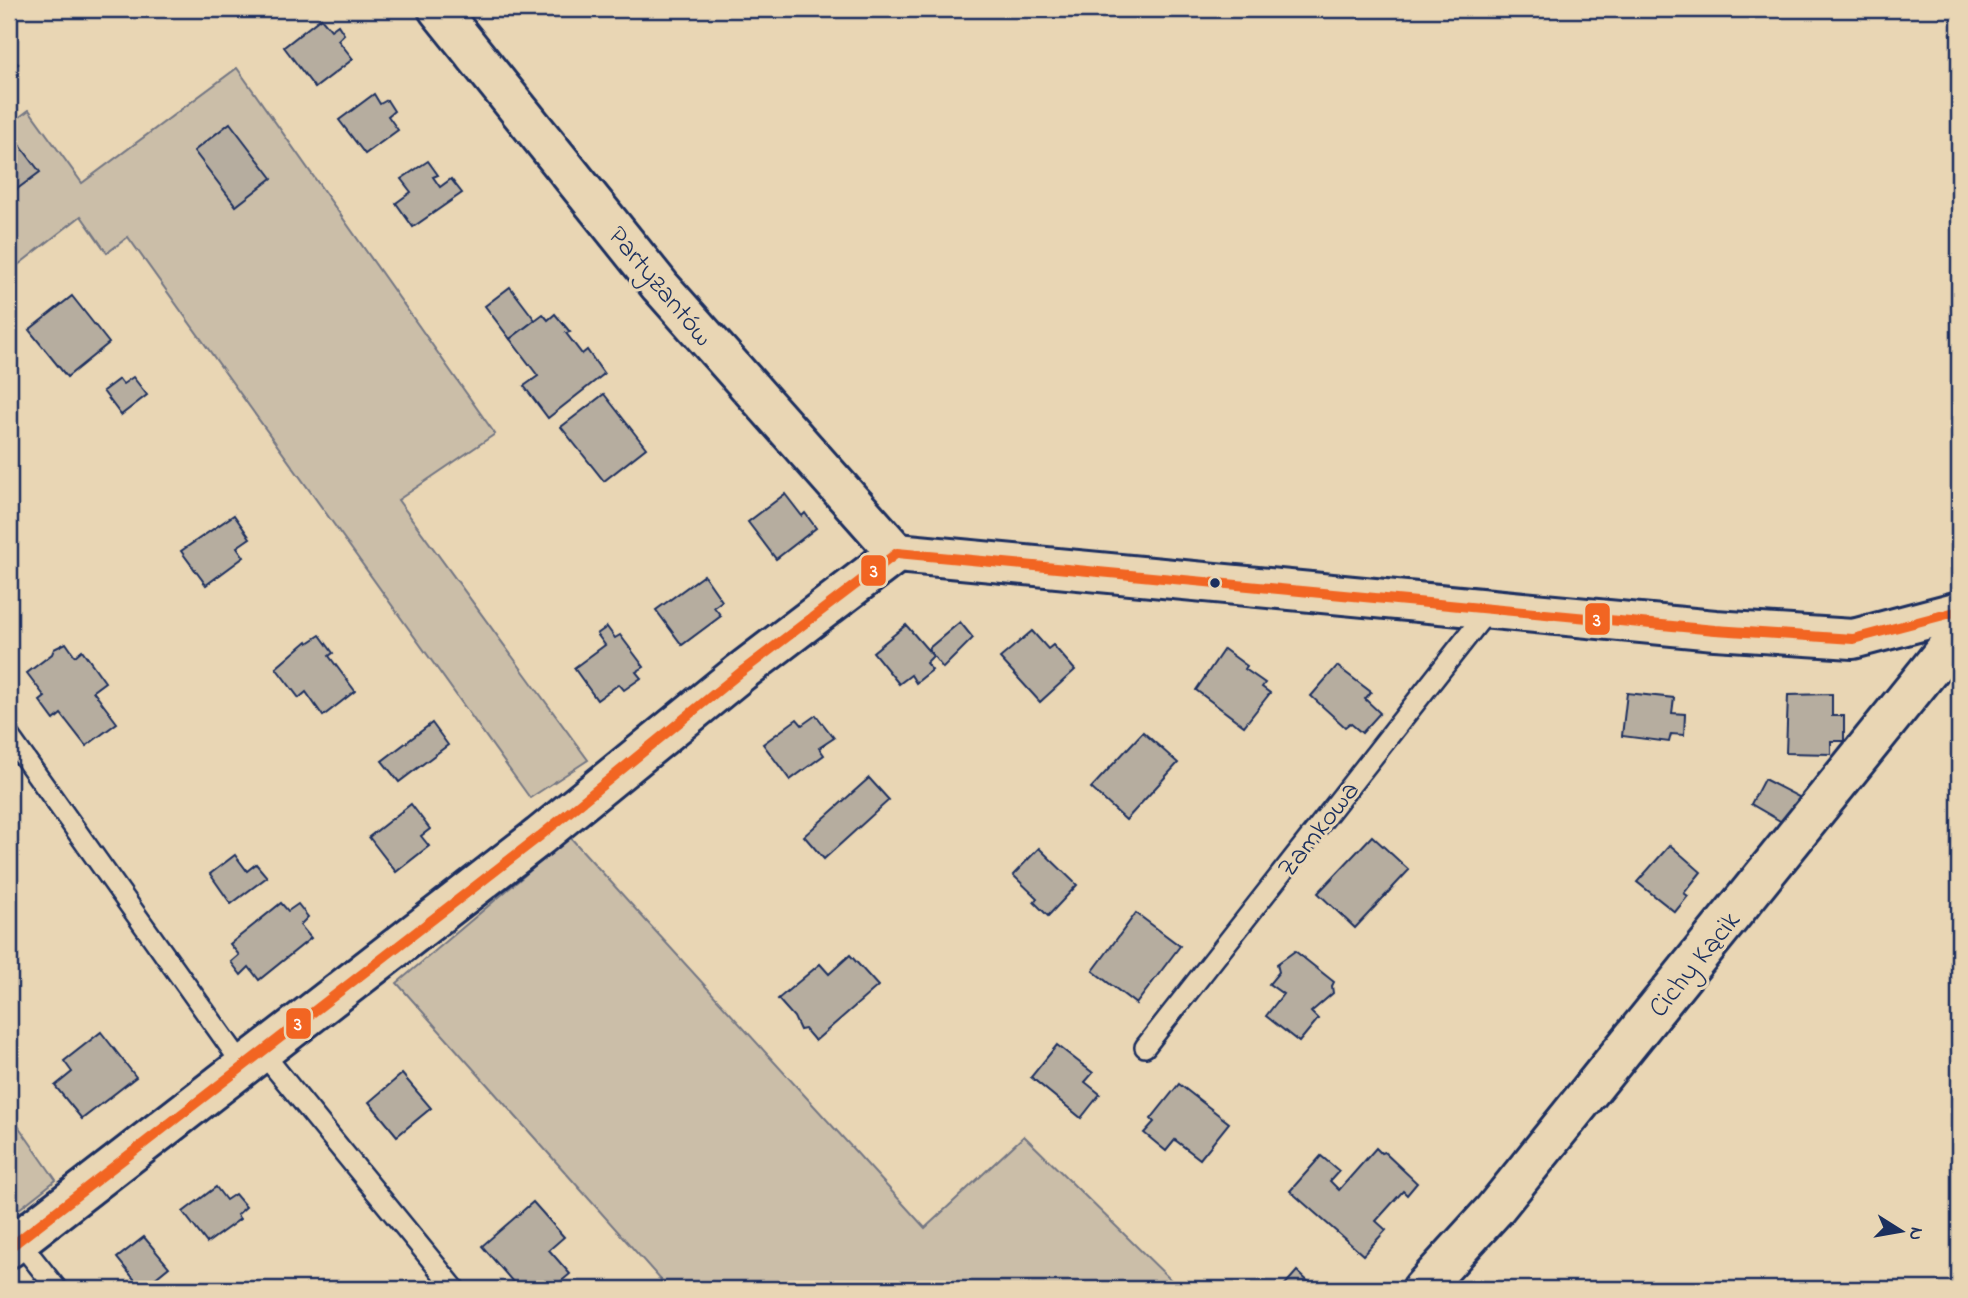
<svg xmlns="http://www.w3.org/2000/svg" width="1968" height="1298" font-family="'Indie Flower',sans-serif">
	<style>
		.green { fill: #cbbea8; stroke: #737683; stroke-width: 2 }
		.building { fill: #b6ad9f; stroke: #1b2f5e; stroke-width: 2 }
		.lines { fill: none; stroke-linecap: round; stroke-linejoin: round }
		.lane-casing { stroke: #1b2f5e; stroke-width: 24 }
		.street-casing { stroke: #1b2f5e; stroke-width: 44 }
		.lane { stroke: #e9d6b4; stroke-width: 19 }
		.street { stroke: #e9d6b4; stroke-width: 38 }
		.bus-1-casing { stroke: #e9d6b4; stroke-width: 16 }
		.bus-1 { stroke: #f26522; stroke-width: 10 }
		.bus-dot { fill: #1b2f5e; stroke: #e9d6b4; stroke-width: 2.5 }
		.labels { text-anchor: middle; stroke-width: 6; stroke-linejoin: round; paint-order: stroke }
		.street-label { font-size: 28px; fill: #1b2f5e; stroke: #e9d6b4 }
		.line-badge { stroke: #e9d6b4; stroke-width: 2.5 }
		.badge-label { font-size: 19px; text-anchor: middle; font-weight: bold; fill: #fff }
	</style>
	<rect width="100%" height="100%" fill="#e9d6b4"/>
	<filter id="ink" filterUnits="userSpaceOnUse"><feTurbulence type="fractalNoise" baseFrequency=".0143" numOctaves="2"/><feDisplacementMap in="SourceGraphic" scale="14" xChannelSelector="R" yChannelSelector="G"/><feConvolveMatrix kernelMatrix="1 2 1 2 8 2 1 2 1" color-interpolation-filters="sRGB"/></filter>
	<g filter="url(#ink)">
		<!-- green -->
		<g class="green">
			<polygon points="237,68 495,434 398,500 588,760 530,798 128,237 107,253 81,216 9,272 9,125 29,110 82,183"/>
			<polygon points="570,837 925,1228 1024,1136 1180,1289 669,1289 397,983"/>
			<polygon points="9,1113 56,1180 9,1217"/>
		</g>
		<!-- building -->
		<g class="building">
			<polygon points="321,18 331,30 338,25 344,34 338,40 353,59 315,88 284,47"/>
			<polygon points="9,28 16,36 9,43"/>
			<polygon points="9,55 18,64 9,72"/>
			<polygon points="374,94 380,104 387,100 394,111 388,116 398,130 365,154 339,120"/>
			<polygon points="230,123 272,178 236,206 194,151"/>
			<polygon points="19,144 40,172 9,195 9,152"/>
			<polygon points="428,161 438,175 433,177 440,187 451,179 462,193 413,227 396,203 411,192 401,179"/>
			<polygon points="510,287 535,320 510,339 485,306"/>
			<polygon points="72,296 109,343 67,377 29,330"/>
			<polygon points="543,314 548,320 555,314 570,332 566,333 582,354 587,350 604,374 548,418 524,386 538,376 510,339"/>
			<polygon points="133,377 147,395 121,415 103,391 119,379 123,384"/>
			<polygon points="604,394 646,448 604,481 561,427"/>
			<polygon points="785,494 802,516 805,513 816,528 776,559 748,522"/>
			<polygon points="234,515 250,538 237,547 244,557 206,585 181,551"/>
			<polygon points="704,575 722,601 714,607 721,616 682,645 656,610"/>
			<polygon points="960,622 973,638 943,668 928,649"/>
			<polygon points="906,625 933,656 926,663 932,670 916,683 911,675 899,684 873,652"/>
			<polygon points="607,627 615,638 620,635 644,667 636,672 641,678 624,690 619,684 597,700 574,668 605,645 597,634"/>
			<polygon points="1032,631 1048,649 1053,645 1075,670 1040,702 1000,658"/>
			<polygon points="320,635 333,653 329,656 355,691 323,716 306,692 299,698 276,668 307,641 308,643"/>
			<polygon points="66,643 75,656 82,650 105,682 93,691 117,723 86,746 61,714 54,720 40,701 45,697 27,673 52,654 54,649"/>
			<polygon points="1224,649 1247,666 1245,669 1265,683 1262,687 1270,693 1244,726 1196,690"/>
			<polygon points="1337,666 1371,692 1365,699 1380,713 1362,733 1350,723 1345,727 1311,696"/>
			<polygon points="1627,693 1674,698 1672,713 1685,714 1684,735 1671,734 1669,742 1622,736"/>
			<polygon points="1832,694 1832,716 1844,716 1844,741 1831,741 1831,754 1786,753 1788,695"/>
			<polygon points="816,715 834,738 819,748 824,755 790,780 763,744 797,719 802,725"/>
			<polygon points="432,723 448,745 399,782 382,761"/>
			<polygon points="1143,732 1178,763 1126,820 1091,788"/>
			<polygon points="869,778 889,800 824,859 804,836"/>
			<polygon points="1764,779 1801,798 1782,822 1751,804"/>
			<polygon points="411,804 430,829 421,836 429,846 396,872 369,837"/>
			<polygon points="1372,836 1409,870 1355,928 1318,893"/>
			<polygon points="1670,845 1701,872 1684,893 1688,896 1675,912 1637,882"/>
			<polygon points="1039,848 1077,885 1048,916 1034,902 1037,898 1013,875"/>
			<polygon points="235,855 247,871 256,864 267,877 231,904 210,874"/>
			<polygon points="281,903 288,911 298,904 308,917 300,925 311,938 259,980 249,967 241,975 231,962 239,955 230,944"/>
			<polygon points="1136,913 1180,946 1136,1004 1093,971"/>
			<polygon points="1295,951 1334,982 1332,986 1333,993 1311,1012 1318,1019 1299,1042 1266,1016 1283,994 1269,984 1279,972 1277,964"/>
			<polygon points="850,955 878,986 815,1041 805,1029 800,1030 794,1017 778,999 820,964 829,974"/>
			<polygon points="101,1032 136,1077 82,1119 55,1086 72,1072 64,1061"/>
			<polygon points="1057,1045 1093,1073 1085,1082 1100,1094 1081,1118 1031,1077"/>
			<polygon points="402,1074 431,1108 397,1136 369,1102"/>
			<polygon points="1179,1084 1229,1123 1200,1159 1175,1140 1166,1151 1144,1133 1154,1122 1151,1119"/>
			<polygon points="1376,1148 1381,1153 1384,1152 1417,1183 1407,1195 1403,1191 1376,1221 1386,1230 1363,1255 1290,1191 1321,1156 1339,1171 1330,1181 1339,1190"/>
			<polygon points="216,1187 226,1200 235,1194 246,1207 237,1215 240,1219 207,1243 183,1212"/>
			<polygon points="533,1202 564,1237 549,1250 570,1274 552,1289 519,1289 482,1246"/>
			<polygon points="144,1237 169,1267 142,1289 117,1258"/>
			<polygon points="1297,1271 1316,1289 1281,1289"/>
		</g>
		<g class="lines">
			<defs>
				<g id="lane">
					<polyline points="9,736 243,1065"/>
					<polyline points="1145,1047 1489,609"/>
					<polyline points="261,1051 455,1289"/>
					<polyline points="18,1240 57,1289"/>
				</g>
				<g id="street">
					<polyline points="438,9 660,286 897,553"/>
					<polyline points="9,1248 540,836 741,672 897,553 1715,630 1853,639 1959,611"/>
					<polyline points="1422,1289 1494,1210 1959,633"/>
				</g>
			</defs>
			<!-- lane casing -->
			<use href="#lane" class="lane-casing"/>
			<!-- street casing -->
			<use href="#street" class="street-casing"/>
			<!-- lane -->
			<use href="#lane" class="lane"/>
			<!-- street -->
			<use href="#street" class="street"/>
			<defs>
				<polyline id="bus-1" points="9,1248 540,836 741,672 897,553 1715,630 1853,639 1959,611"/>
			</defs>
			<!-- bus-1 casing -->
			<use href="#bus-1" class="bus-1-casing"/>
			<!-- bus-1 -->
			<use href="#bus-1" class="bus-1"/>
		</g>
	</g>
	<!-- markers -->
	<circle class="bus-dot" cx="1215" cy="583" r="6"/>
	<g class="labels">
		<!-- street labels -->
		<g class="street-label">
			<text transform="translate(662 285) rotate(50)" y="10">Partyzantów</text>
			<text transform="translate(1317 828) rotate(-52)" y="10">Zamkowa</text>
			<text transform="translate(1693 963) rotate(-51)" y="10">Cichy Kącik</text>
		</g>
	</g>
	<g class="line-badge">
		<rect x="860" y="554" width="27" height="33" rx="7" fill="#f26522"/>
		<rect x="1584" y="602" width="27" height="34" rx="7" fill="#f26522"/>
		<rect x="285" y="1007" width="27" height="33" rx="7" fill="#f26522"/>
	</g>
	<g class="badge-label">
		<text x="874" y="577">3</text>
		<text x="1597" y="626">3</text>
		<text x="298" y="1030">3</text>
	</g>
	<!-- margin -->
	<rect width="1968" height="1298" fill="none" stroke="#e9d6b4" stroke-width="35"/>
	<rect x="18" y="18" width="1933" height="1263" fill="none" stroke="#1b2f5e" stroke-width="2.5" filter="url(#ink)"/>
	<!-- north arrow -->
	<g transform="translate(1901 1231) rotate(101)" stroke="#e9d6b4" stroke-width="5" paint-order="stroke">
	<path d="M0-5L12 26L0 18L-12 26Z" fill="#1b2f5e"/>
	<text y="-10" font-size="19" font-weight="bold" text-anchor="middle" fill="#1b2f5e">N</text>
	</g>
</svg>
